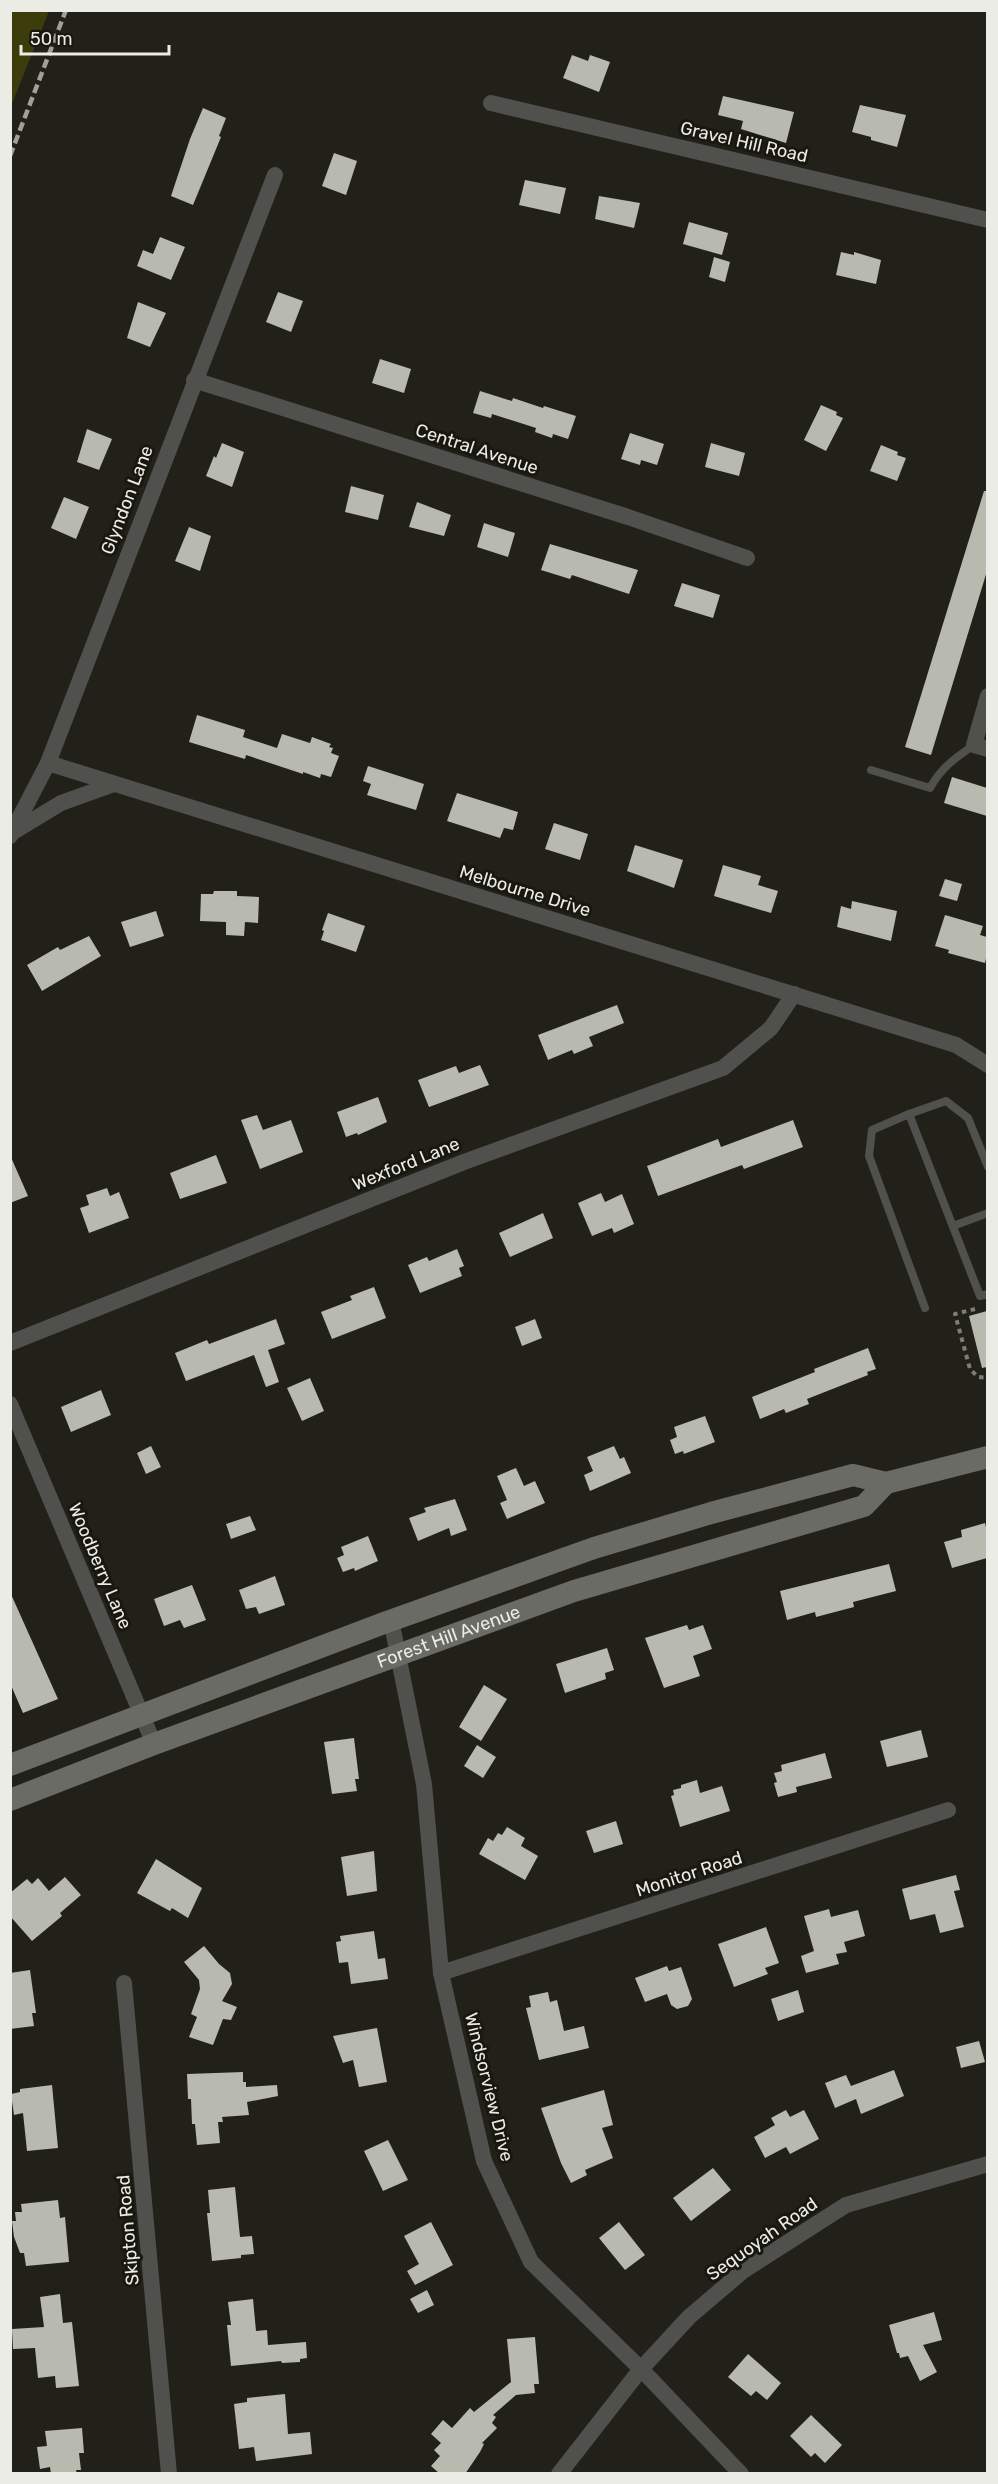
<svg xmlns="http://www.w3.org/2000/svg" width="998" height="2484" font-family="Rubik,sans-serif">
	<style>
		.green { fill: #3d3d0c }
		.building { fill: #b9baaf }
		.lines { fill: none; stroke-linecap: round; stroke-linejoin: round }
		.path { stroke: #7e7e77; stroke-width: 4; stroke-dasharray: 4.5 4.5; stroke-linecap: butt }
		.lane { stroke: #50504c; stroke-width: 8 }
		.street { stroke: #50504c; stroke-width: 16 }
		.secondary { stroke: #6a6b64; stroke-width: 22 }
		.rail { stroke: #a0a099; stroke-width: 4.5; stroke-dasharray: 9 4.5; stroke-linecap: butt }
		.labels { text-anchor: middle; stroke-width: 6; stroke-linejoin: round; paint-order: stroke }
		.street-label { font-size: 18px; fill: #ecece6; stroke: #181810 }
	</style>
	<rect width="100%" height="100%" fill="#212119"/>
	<!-- green -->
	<polygon class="green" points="11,10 49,11 11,106 10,11"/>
	<!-- building -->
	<g class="building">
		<polygon points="572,55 588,61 590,55 610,62 599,92 563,78"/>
		<polygon points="723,96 794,112 786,143 741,129 743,121 718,115"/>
		<polygon points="860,105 906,115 897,147 871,140 871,137 852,132"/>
		<polygon points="203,108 226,118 219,136 221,137 193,205 171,196 190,139"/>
		<polygon points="334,153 357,161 346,195 322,186"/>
		<polygon points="525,180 566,188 560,214 519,205"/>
		<polygon points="599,196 640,203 634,228 595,219"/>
		<polygon points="689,222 728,233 722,255 683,244"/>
		<polygon points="160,237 185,247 171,280 137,266 143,250 153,254"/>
		<polygon points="841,252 854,255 854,252 881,260 876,284 836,275"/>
		<polygon points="714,257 730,262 725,282 709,277"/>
		<polygon points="278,292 303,301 291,332 266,322"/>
		<polygon points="138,302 166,313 150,347 127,338"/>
		<polygon points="380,359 411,369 404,393 372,383"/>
		<polygon points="480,391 512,401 513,398 543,408 544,406 576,416 568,439 553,434 552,438 535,432 536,428 492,414 491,418 473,413"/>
		<polygon points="821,405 837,412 836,415 843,418 826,451 804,440"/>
		<polygon points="87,429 112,439 99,470 77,462"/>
		<polygon points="630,433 664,444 657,465 641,460 640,465 621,459"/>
		<polygon points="222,443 244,452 232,487 206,476 214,456 216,458"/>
		<polygon points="711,443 745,453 739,476 705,467"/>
		<polygon points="881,445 898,452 897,455 906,458 897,481 870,471"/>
		<polygon points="351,486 384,495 378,520 345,512"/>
		<polygon points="984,491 987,491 987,571 931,755 905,747"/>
		<polygon points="64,497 89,507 76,539 51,528"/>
		<polygon points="417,502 451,515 444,536 409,527"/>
		<polygon points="484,523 515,533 508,557 477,547"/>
		<polygon points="189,527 211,536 200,571 175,561"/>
		<polygon points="550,544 638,570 629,594 572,575 570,579 541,570"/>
		<polygon points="682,583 720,595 713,618 674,606"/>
		<polygon points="197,715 245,730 243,737 277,748 282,734 310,743 312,737 331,744 329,747 333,748 331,753 339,756 331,777 321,774 320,778 303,772 303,774 246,755 245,759 189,742"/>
		<polygon points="368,766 424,784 416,810 367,795 371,784 363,781"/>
		<polygon points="952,777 987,788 987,816 944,803"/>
		<polygon points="457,793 518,812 513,830 504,828 500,838 447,821"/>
		<polygon points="554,823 588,834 580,860 545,849"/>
		<polygon points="635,845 683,860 674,888 627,871"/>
		<polygon points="723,865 761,876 758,885 778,891 771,913 714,896"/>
		<polygon points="945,879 962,884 957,901 939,896"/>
		<polygon points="214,891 237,891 237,896 259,897 258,923 245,922 244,936 226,935 226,922 200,921 201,894 213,894"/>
		<polygon points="852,901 897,911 891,941 837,927 841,906 851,909"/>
		<polygon points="156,911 164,936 130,947 121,922"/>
		<polygon points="328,913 365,926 356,952 321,940 324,931 322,930"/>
		<polygon points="945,915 983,926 980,935 987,937 987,954 985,963 948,953 949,950 935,946"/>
		<polygon points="89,936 101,956 42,991 27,965 58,947 60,950"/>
		<polygon points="617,1005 624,1023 589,1037 593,1046 574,1054 572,1050 548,1060 538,1035"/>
		<polygon points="480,1065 489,1085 429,1107 418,1080 456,1066 459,1073"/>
		<polygon points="378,1097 387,1122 358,1135 357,1133 346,1137 337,1112"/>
		<polygon points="257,1115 263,1130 291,1120 303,1152 260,1169 241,1120"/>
		<polygon points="793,1120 803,1147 744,1169 742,1165 658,1196 647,1166 718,1139 721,1147"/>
		<polygon points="10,1155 28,1196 10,1203"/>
		<polygon points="216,1155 227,1183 180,1199 170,1173"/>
		<polygon points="107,1188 110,1196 119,1192 129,1218 89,1233 80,1208 89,1205 86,1195"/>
		<polygon points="601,1193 605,1202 622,1194 634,1224 614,1233 612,1228 592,1236 578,1203"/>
		<polygon points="543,1213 553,1238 510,1257 499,1233"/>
		<polygon points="457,1249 464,1266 459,1268 462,1276 420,1293 408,1265 427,1257 429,1261"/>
		<polygon points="374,1287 386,1318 332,1339 321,1312 352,1300 350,1296"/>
		<polygon points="987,1311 987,1367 982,1368 969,1316"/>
		<polygon points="276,1319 285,1344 268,1350 279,1382 266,1387 254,1355 186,1381 175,1353 207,1340 209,1344"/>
		<polygon points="535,1319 542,1338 522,1346 515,1327"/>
		<polygon points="868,1348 876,1369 867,1372 868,1375 807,1399 809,1404 786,1413 784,1409 760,1419 752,1397 815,1372 814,1369"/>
		<polygon points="310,1378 324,1411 302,1421 287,1388"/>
		<polygon points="101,1390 111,1415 71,1432 61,1407"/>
		<polygon points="705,1416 715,1442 684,1454 683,1451 675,1454 670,1440 677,1437 674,1427"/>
		<polygon points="151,1446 161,1467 146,1474 137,1453"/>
		<polygon points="614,1446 620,1459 624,1457 631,1473 590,1491 584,1475 593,1471 587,1457"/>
		<polygon points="516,1468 524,1486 535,1481 545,1503 507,1519 500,1503 507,1500 497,1476"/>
		<polygon points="455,1499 467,1530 451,1536 449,1528 418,1541 409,1518 426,1512 424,1508"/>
		<polygon points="250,1516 256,1530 231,1539 226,1524"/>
		<polygon points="985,1523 987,1532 987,1558 952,1568 944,1542 962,1537 961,1530"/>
		<polygon points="368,1536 378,1561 355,1571 354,1568 343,1572 337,1558 344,1555 341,1547"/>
		<polygon points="889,1564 896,1591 853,1602 854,1607 816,1617 815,1612 787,1620 780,1591"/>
		<polygon points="275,1576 285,1605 259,1614 256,1607 246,1609 239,1590"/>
		<polygon points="192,1585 206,1620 184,1628 180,1620 164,1626 154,1599"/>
		<polygon points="10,1592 58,1699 23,1713 10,1683"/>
		<polygon points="687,1625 689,1630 703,1625 712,1649 693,1656 700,1676 664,1688 645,1638"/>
		<polygon points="607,1648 614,1670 605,1673 606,1679 565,1693 556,1664"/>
		<polygon points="484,1685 507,1699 481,1741 459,1727"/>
		<polygon points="921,1730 928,1757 887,1767 880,1741"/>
		<polygon points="354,1738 359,1779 355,1779 357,1791 332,1794 324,1742"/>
		<polygon points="477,1745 496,1757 483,1778 464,1766"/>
		<polygon points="825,1753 832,1778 796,1787 797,1792 778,1797 774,1783 777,1782 774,1773 782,1771 781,1765"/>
		<polygon points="697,1780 700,1793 722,1786 730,1811 680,1827 671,1796 674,1795 673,1790 681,1788 681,1785"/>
		<polygon points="616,1821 623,1844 594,1853 586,1831"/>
		<polygon points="507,1827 525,1838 521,1846 538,1856 525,1880 479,1854 488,1838 493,1841 498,1833 502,1835"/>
		<polygon points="374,1851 377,1891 347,1896 341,1857"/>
		<polygon points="156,1859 202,1888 188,1918 172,1908 170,1911 137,1893"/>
		<polygon points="956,1875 960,1890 954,1891 964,1927 940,1933 935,1914 910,1920 902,1889"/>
		<polygon points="65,1877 81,1895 60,1913 62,1916 32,1941 10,1916 10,1893 27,1879 32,1884 38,1878 49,1891"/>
		<polygon points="829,1909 831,1917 858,1910 865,1936 844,1942 847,1952 836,1954 839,1964 806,1973 801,1956 814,1951 804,1916"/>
		<polygon points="766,1927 779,1963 765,1968 768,1974 734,1987 718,1944"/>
		<polygon points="374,1931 378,1959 385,1958 388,1979 351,1984 348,1962 339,1963 336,1942 341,1941 340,1936"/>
		<polygon points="204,1946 219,1964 230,1973 232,1984 222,2001 237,2007 231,2020 223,2019 213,2045 189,2037 197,2017 191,2014 200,1989 199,1980 184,1962"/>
		<polygon points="667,1966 669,1971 681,1967 692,1999 688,2006 677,2009 671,2005 667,1994 645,2002 635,1978"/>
		<polygon points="30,1970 36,2013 32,2013 34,2026 10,2029 10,1973"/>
		<polygon points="798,1990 804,2012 778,2021 771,1999"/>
		<polygon points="548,1992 550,2002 557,2000 564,2031 584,2026 589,2048 539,2060 526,2008 531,2007 529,1996"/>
		<polygon points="377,2028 387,2082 359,2087 353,2060 343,2063 333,2036"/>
		<polygon points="979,2041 985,2062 961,2068 956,2047"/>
		<polygon points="894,2070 904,2096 861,2114 856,2099 835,2108 825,2083 846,2075 851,2086"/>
		<polygon points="243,2072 243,2082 246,2082 246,2087 277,2085 278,2096 247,2102 249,2115 222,2117 223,2122 218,2122 220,2143 197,2145 195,2124 192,2124 191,2099 188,2099 187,2074"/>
		<polygon points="52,2085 58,2148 27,2151 23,2113 14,2115 11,2094 20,2092 20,2089"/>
		<polygon points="604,2090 613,2125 602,2128 613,2158 585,2170 587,2175 571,2183 561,2163 541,2108"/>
		<polygon points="786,2110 790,2117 804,2110 819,2139 790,2154 786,2147 765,2158 754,2137 775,2125 771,2118"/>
		<polygon points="388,2140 408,2180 383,2191 364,2151"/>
		<polygon points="713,2168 731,2190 691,2221 673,2198"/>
		<polygon points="235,2187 240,2237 252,2236 254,2254 241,2255 241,2258 212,2261 207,2213 210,2213 208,2190"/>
		<polygon points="58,2200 60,2218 65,2217 69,2262 26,2266 24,2253 20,2253 14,2237 12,2221 16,2221 15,2212 22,2212 21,2204"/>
		<polygon points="431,2222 453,2265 415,2285 407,2271 419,2264 404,2236"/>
		<polygon points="619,2222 645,2255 625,2270 599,2238"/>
		<polygon points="427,2290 434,2305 418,2313 410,2299"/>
		<polygon points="60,2294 63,2323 72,2322 79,2386 56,2388 55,2376 38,2378 35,2348 13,2349 12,2329 44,2327 40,2297"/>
		<polygon points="253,2299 256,2331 267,2330 268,2345 306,2342 307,2358 300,2359 300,2362 282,2363 281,2361 231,2366 227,2325 231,2325 228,2302"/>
		<polygon points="934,2312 942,2340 923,2345 937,2372 920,2381 908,2356 900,2358 899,2353 897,2353 889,2325"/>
		<polygon points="535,2337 539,2384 534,2384 535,2393 516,2395 493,2415 496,2417 492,2423 497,2428 482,2443 484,2444 480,2452 465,2474 440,2474 431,2466 440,2456 434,2450 441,2443 431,2434 443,2420 452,2428 470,2408 474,2412 511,2382 507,2339"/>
		<polygon points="748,2354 781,2383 767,2400 756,2391 751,2396 728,2377"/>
		<polygon points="285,2394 288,2434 310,2432 312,2454 256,2461 254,2447 239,2449 234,2404 247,2402 247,2398"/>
		<polygon points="811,2415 842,2445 825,2463 815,2453 811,2457 790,2436"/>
		<polygon points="82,2428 84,2453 79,2453 81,2470 76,2470 77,2474 51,2474 50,2467 40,2469 37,2447 47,2446 45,2431"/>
	</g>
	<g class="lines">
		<!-- path -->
		<polyline class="path" points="975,1309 955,1314 970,1369 978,1377 988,1378"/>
		<!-- lane -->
		<g class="lane">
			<path d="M871 770 930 788C941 768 955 758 974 745"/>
			<polyline points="909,1114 872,1130 869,1156 925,1308"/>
			<polyline points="988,1167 968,1118 946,1101 909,1114 980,1296 988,1294"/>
			<polyline points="953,1226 988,1213"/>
		</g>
		<!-- street -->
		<g class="street">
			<polyline points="491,103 988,220"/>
			<polyline points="194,380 628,517 747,558"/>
			<polyline points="988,696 974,745 988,749"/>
			<polyline points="48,763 956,1045 988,1065"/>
			<polyline points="15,831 61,803 114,784"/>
			<polyline points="10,836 48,763 275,175"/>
			<polyline points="10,1343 464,1162 723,1068 771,1028 794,994"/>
			<polyline points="10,1404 154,1744"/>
			<polyline points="391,1620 424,1784 441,1973 484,2161 531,2262 641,2369 741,2474"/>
			<polyline points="441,1973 948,1810"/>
			<polyline points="124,1983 169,2474"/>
			<polyline points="559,2474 641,2369 689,2317 743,2271 846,2205 988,2164"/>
		</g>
		<!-- secondary -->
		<g class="secondary">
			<polyline points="10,1765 384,1623 594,1548 711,1513 853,1475 886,1483 988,1457"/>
			<path id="s1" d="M10 1800 154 1744 574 1591 864 1506 886 1483"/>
		</g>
		<!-- rail -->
		<polyline class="rail" points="10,156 66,10"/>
	</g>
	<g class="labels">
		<!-- street labels -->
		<g class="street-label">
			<text transform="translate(744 142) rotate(13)" y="6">Gravel Hill Road</text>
			<text transform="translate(477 449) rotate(18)" y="6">Central Avenue</text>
			<text transform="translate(127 500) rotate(-69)" y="6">Glyndon Lane</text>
			<text transform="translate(525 891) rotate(17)" y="6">Melbourne Drive</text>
			<text transform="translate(406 1164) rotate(-22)" y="6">Wexford Lane</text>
			<text transform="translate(100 1566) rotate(67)" y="6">Woodberry Lane</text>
			<text dy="6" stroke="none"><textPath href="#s1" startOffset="468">Forest Hill Avenue</textPath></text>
			<text transform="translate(689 1874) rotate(-18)" y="6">Monitor Road</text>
			<text transform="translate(489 2087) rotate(76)" y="6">Windsorview Drive</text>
			<text transform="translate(128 2230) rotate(-95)" y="6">Skipton Road</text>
			<text transform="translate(762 2239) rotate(-35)" y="6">Sequoyah Road</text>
		</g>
	</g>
	<!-- border -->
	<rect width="998" height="2484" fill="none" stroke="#ecece6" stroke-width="24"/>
	<!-- scale -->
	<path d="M21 45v9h148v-9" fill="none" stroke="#ecece6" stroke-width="3"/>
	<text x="30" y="45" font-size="18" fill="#ecece6" stroke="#181810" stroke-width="4.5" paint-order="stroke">50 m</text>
</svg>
